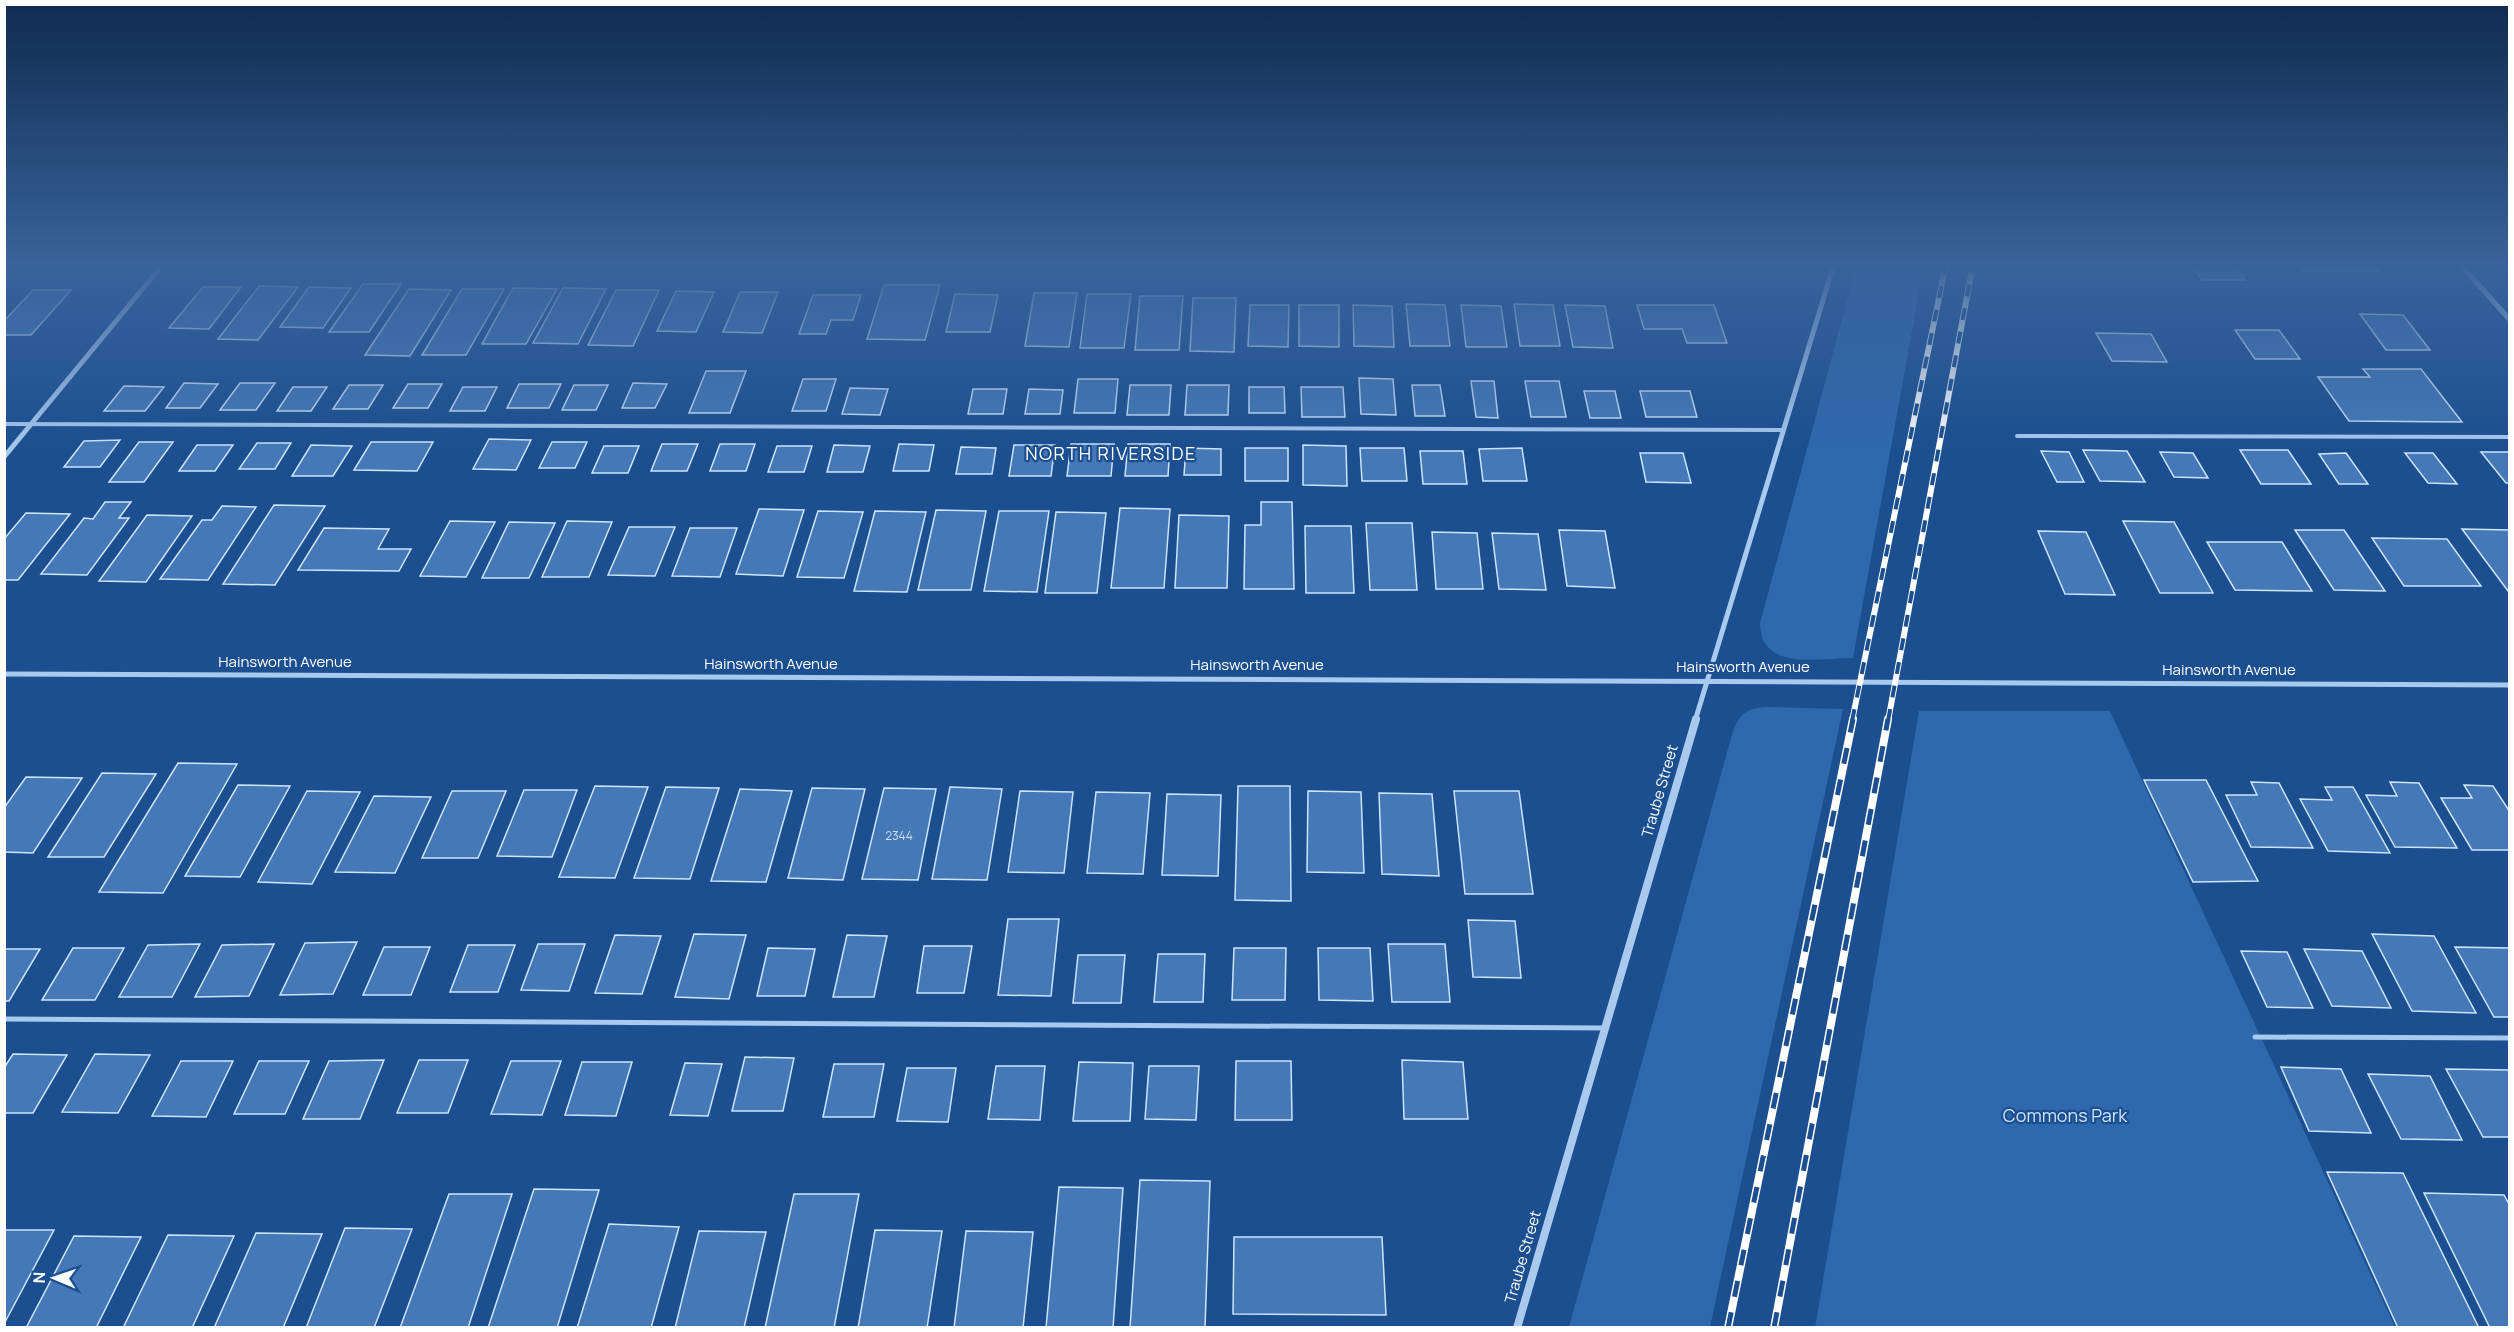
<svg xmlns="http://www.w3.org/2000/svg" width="2514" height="1332" font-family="Manrope,sans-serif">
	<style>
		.green { fill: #2e69ad }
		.building { fill: #4478b7; stroke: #cfe3fa; stroke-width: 1.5 }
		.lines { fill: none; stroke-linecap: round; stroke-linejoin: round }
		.lane-far1 { stroke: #a9c9ee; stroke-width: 4 }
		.lane { stroke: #a9c9ee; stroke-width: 5 }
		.street-far1 { stroke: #a9c9ee; stroke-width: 5 }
		.street { stroke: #a9c9ee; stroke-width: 8 }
		.rail-far1-casing { stroke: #fff; stroke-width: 6 }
		.rail-casing { stroke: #fff; stroke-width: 8 }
		.rail-far1 { stroke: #1b4f8f; stroke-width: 4; stroke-dasharray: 12; stroke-linecap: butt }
		.rail { stroke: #1b4f8f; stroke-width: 5; stroke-dasharray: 16; stroke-linecap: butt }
		.labels { text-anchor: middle; stroke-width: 4.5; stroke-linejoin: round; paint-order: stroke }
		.number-label { font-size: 12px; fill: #d0dded }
		.street-label { font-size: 15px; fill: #fff; stroke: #1b4f8f }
		.quarter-label { font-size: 18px; letter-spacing: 1.5px; fill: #fff; stroke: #1b4f8f }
		.near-park-label { font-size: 18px; fill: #cfe3fa; stroke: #1b4f8f }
	</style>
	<rect width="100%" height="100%" fill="#1b4f8f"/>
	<!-- green -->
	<g class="green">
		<path d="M1857 264H1924L1853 658C1820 658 1760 672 1760 623Z"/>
		<path d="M1766 707 1843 709 1710 1327H1569L1731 738C1738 716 1742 709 1766 707Z"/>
		<polygon points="1919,711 2110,711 2395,1327 1815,1328"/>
	</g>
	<!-- building -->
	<g class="building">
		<polygon points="2191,264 2233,264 2245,280 2202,280"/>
		<polygon points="2296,264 2374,264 2379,271 2302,271"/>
		<polygon points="363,284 401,284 369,332 329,332"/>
		<polygon points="884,285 940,285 925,340 867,339"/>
		<polygon points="259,286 298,287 258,340 218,339"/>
		<polygon points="203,287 241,287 209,329 169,328"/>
		<polygon points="309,287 351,288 323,328 280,327"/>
		<polygon points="513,288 557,289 526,344 482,344"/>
		<polygon points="563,288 606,289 578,344 533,343"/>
		<polygon points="409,289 451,290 410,356 365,355"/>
		<polygon points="462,289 504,289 466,355 422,355"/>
		<polygon points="33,290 71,290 31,335 4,335 4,321"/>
		<polygon points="616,290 659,290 633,346 588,345"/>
		<polygon points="676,291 714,292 696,332 657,331"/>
		<polygon points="740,292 778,292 762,333 723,332"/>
		<polygon points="1034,293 1077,293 1069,347 1025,346"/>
		<polygon points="955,294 998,295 990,332 946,332"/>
		<polygon points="1087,294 1131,294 1124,348 1080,348"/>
		<polygon points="813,295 861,295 853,320 831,320 826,334 799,334"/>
		<polygon points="1140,296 1183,296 1179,350 1135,350"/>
		<polygon points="1193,298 1236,298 1234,352 1190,351"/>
		<polygon points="1406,304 1445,305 1450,346 1410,346"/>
		<polygon points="1514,304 1553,305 1560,346 1520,346"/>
		<polygon points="1250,305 1289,305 1288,347 1248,346"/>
		<polygon points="1299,305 1339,305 1339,347 1299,346"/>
		<polygon points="1353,305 1392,306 1394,347 1354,346"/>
		<polygon points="1461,305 1501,306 1507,347 1466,347"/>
		<polygon points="1565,305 1605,306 1613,348 1573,347"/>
		<polygon points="1637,305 1714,305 1727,343 1687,343 1682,329 1644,329"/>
		<polygon points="2360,314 2403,315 2430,350 2386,350"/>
		<polygon points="2235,330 2279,330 2300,359 2255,359"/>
		<polygon points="2096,333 2151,334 2167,362 2112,361"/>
		<polygon points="2363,369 2421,369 2462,422 2349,421 2318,377 2370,377"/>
		<polygon points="706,371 746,371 730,413 689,413"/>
		<polygon points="1359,378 1393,379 1396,415 1361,414"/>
		<polygon points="803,379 836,379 826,411 792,411"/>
		<polygon points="1078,379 1118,379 1115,413 1074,413"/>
		<polygon points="1471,381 1494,381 1498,418 1476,417"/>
		<polygon points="1525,381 1559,381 1566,417 1531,417"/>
		<polygon points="184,383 218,384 200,408 166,408"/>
		<polygon points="240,383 275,383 256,410 220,410"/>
		<polygon points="633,383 667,384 655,408 622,408"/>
		<polygon points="408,384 442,384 428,408 393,408"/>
		<polygon points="519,384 561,384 549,408 507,408"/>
		<polygon points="349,385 383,385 368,409 333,409"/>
		<polygon points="574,385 608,385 596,410 562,410"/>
		<polygon points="1130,385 1171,385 1169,415 1127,415"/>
		<polygon points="1187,385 1229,385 1228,415 1185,415"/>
		<polygon points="1412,385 1440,385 1445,416 1415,416"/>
		<polygon points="124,386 164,387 145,411 104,411"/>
		<polygon points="293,387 327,387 311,411 277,411"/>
		<polygon points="463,387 497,387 485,411 450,411"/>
		<polygon points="1249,387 1284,387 1285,413 1249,413"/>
		<polygon points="1301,387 1343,387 1345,417 1302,417"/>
		<polygon points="850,388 888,389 880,415 842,414"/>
		<polygon points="973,389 1007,389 1003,414 968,414"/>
		<polygon points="1029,389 1063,390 1060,414 1025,414"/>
		<polygon points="1584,391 1615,391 1621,418 1590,418"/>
		<polygon points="1640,391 1690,391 1697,417 1646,417"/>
		<polygon points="489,439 531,440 516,470 473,469"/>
		<polygon points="120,440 100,467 64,467 84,441"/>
		<polygon points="139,442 173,442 144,482 109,482"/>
		<polygon points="371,442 433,442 417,471 354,470"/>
		<polygon points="552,442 587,442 575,468 539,468"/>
		<polygon points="257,443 291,443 275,469 239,469"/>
		<polygon points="662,444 698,444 687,471 651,471"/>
		<polygon points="720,444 755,444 746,471 710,471"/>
		<polygon points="899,444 934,445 929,471 893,471"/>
		<polygon points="1071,444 1114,444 1111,476 1067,476"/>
		<polygon points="1128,444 1170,444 1168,476 1125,476"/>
		<polygon points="197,445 233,445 215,471 179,471"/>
		<polygon points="311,445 352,446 333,476 292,476"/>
		<polygon points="834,445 870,446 863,472 827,472"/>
		<polygon points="1014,445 1055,445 1051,476 1009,476"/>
		<polygon points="1303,445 1346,446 1347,486 1303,485"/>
		<polygon points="604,446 639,446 628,473 592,473"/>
		<polygon points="777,446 812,446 804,472 768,472"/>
		<polygon points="961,447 996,448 992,474 956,474"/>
		<polygon points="1186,448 1221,449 1221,475 1184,475"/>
		<rect x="1245" y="448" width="43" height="33"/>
		<polygon points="1360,448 1404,448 1407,481 1362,481"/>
		<polygon points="1522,448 1527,481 1483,481 1479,449"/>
		<polygon points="2083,450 2127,451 2145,482 2100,481"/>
		<polygon points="2240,450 2288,450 2311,484 2261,484"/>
		<polygon points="1420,451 1463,451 1467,484 1423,484"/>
		<polygon points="2041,451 2069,452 2084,482 2057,482"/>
		<polygon points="2160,452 2193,453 2208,478 2174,477"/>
		<polygon points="2481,452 2510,452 2510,483 2506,483"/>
		<polygon points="1640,453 1683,453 1691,483 1646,482"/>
		<polygon points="2346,453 2368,484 2339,484 2319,454"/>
		<polygon points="2405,453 2433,453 2457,484 2428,483"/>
		<polygon points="105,502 131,502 119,518 129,518 87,575 41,574 84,518 93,519"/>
		<polygon points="1261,502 1292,502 1294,589 1244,589 1245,525 1261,525"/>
		<polygon points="274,505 325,506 275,585 223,584"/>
		<polygon points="222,506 256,507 208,580 160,579 202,520 212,520"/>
		<polygon points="1120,508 1170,509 1164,588 1111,588"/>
		<polygon points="759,509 804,510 783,576 736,574"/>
		<polygon points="936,510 986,511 971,590 918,590"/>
		<polygon points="818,511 863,512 844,578 797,577"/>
		<polygon points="875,511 926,512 907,592 854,591"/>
		<polygon points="999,511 1049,511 1037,592 984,591"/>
		<polygon points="1056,512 1106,513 1097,593 1045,593"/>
		<polygon points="26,513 70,514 18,580 4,580 4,539"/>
		<polygon points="147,515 192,516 146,582 99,581"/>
		<polygon points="1179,515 1229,516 1227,588 1175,588"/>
		<polygon points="450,521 495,522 466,577 420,576"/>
		<polygon points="567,521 612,522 589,577 542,577"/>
		<polygon points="2123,521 2174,522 2213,593 2160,593"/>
		<polygon points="509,522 555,523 529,578 482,578"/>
		<polygon points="1366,523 1412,523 1417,590 1370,590"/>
		<polygon points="1305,526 1351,526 1354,593 1306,593"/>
		<polygon points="629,527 675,527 655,576 608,575"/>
		<polygon points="324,528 389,529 378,549 411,549 399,571 298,570"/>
		<polygon points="690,528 737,528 720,577 672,576"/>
		<polygon points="2462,529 2510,530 2510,591 2508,591"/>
		<polygon points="1559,530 1605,531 1615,588 1567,586"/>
		<polygon points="2295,530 2344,530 2385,591 2334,590"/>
		<polygon points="2038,531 2086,532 2115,595 2065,594"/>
		<polygon points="1432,532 1477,533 1483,589 1436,589"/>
		<polygon points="1492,533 1538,534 1546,590 1499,589"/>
		<polygon points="2372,538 2447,539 2481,586 2404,586"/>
		<polygon points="2207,542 2282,542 2312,591 2235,590"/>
		<polygon points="178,763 237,764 163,893 99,892"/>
		<polygon points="102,773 156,774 104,857 48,857"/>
		<polygon points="26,777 82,778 33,853 4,852 4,808"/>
		<polygon points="2144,780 2206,780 2258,881 2193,882"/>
		<polygon points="2251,782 2279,783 2313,848 2251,847 2226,795 2257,795"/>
		<polygon points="2390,782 2419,783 2457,848 2395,847 2366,795 2397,796"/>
		<polygon points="238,785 290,786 240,877 185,876"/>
		<polygon points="2464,785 2493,786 2510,812 2510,850 2472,850 2441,798 2472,798"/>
		<polygon points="595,786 648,787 615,878 559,877"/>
		<polygon points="1238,786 1290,786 1291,901 1235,900"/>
		<polygon points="666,787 719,788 690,879 634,878"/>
		<polygon points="950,787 1002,789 987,880 932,879"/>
		<polygon points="2325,787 2353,787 2390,853 2328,851 2300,799 2332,800"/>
		<polygon points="812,788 865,789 843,880 788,878"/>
		<polygon points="884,788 936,789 918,880 862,879"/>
		<polygon points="740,789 792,791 766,882 711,881"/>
		<polygon points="524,790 577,790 552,857 497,856"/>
		<polygon points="307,791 360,792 312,884 258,882"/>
		<polygon points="452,791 506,791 478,858 422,858"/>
		<polygon points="1020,791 1073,792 1064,873 1008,872"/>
		<polygon points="1308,791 1361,792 1364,873 1307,872"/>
		<polygon points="1454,791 1519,791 1533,894 1465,894"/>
		<polygon points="1096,792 1150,793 1143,874 1087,873"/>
		<polygon points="1379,793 1432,794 1439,876 1382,874"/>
		<polygon points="1167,794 1221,795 1218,876 1162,875"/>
		<polygon points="374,796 431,797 395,873 335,872"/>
		<polygon points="1008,919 1059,919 1051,996 998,995"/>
		<polygon points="1468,920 1515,921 1521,978 1473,977"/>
		<polygon points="694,934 746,935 729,999 675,997"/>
		<polygon points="2372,934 2434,936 2476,1013 2412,1011"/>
		<polygon points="615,935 661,936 642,994 595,993"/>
		<polygon points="847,935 887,936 874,997 833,997"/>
		<polygon points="357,942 333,994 280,995 305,943"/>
		<polygon points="200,944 172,997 119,997 148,945"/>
		<polygon points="274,944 249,996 195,997 222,945"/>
		<polygon points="538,944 585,944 569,991 521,990"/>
		<polygon points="1388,944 1445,944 1450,1002 1392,1002"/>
		<polygon points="468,945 515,945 498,992 450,992"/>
		<polygon points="924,946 972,946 964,993 917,993"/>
		<polygon points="384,947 430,947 411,995 363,995"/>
		<polygon points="2455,947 2510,948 2510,1017 2494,1017"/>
		<polygon points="73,948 124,948 95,1000 42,1000"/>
		<polygon points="768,948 815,949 805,996 757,996"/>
		<polygon points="1234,948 1286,948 1285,1000 1232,1000"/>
		<polygon points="1318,948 1370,948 1373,1001 1319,1000"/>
		<polygon points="4,949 40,949 9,1001 4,1001"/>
		<polygon points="2304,949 2362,951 2391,1008 2332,1006"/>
		<polygon points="2241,951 2287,952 2313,1008 2267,1007"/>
		<polygon points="1158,954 1205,954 1203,1002 1154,1002"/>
		<polygon points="1078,955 1125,955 1121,1003 1073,1003"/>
		<polygon points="13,1054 67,1055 33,1113 4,1113 4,1068"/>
		<polygon points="95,1054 150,1055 118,1113 62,1112"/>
		<polygon points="745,1057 794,1058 783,1111 732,1111"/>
		<polygon points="384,1060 360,1119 303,1119 329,1061"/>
		<polygon points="419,1060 468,1060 448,1113 397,1113"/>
		<polygon points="1402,1060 1463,1062 1468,1119 1404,1119"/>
		<polygon points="181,1061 233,1061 206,1117 152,1116"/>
		<polygon points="259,1061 309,1061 285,1114 234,1114"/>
		<polygon points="511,1061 561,1061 542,1115 491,1114"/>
		<polygon points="1236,1061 1291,1061 1292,1120 1235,1120"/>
		<polygon points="582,1062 632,1062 616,1116 565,1115"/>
		<polygon points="1079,1062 1133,1063 1130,1121 1073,1121"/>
		<polygon points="685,1063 722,1064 708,1116 670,1115"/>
		<polygon points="834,1064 884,1064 874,1117 823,1117"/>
		<polygon points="996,1066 1045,1066 1040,1120 988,1119"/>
		<polygon points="1149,1066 1199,1066 1196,1120 1145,1119"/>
		<polygon points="2281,1067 2341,1069 2371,1133 2309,1131"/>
		<polygon points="907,1068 956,1068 948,1122 897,1121"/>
		<polygon points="2446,1069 2510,1070 2510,1137 2483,1137"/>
		<polygon points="2368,1074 2430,1076 2462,1140 2401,1139"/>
		<polygon points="2327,1172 2403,1173 2479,1328 2398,1328"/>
		<polygon points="1140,1180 1210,1181 1205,1328 1130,1328"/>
		<polygon points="1059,1187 1123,1188 1113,1328 1046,1328"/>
		<polygon points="534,1189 599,1190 557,1328 488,1328"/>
		<polygon points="2424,1193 2504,1195 2510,1206 2510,1328 2490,1328"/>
		<polygon points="449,1194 512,1194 468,1328 400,1328"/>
		<polygon points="794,1194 859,1194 834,1328 765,1328"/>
		<polygon points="609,1224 679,1227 651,1328 577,1328"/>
		<polygon points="345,1228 412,1229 374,1328 306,1328"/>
		<polygon points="4,1230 54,1230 4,1324"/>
		<polygon points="875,1230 942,1231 927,1328 858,1328"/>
		<polygon points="699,1231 766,1232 744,1328 675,1328"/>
		<polygon points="966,1231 1033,1232 1023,1328 954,1328"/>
		<polygon points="256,1233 322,1234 283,1328 214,1328"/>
		<polygon points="168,1235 234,1236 192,1328 123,1328"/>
		<polygon points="74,1236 141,1237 96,1328 26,1328"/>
		<polygon points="1234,1237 1382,1237 1386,1315 1233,1314"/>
	</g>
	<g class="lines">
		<!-- lane-far1 -->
		<g class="lane-far1">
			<polyline points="4,424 1783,430"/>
			<polyline points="2017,436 2510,437"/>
		</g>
		<!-- lane -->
		<g class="lane">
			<polyline points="4,1019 1605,1028"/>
			<polyline points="2255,1037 2510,1038"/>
		</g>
		<!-- street-far1 -->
		<g class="street-far1">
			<polyline points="2460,264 2510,320"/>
			<polyline points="4,457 163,264"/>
			<polyline points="4,674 2510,685"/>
			<polyline points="1695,721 1834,264"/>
		</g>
		<!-- street -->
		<polyline class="street" points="1517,1328 1696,719"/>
		<defs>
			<g id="rail-far1">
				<polyline points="1852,721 1946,264"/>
				<polyline points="1888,721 1973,264"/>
			</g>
			<g id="rail">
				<polyline points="1728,1328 1853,719"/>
				<polyline points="1774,1328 1888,719"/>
			</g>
		</defs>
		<!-- rail-far1 casing -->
		<use href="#rail-far1" class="rail-far1-casing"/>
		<!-- rail casing -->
		<use href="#rail" class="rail-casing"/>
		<!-- rail-far1 -->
		<use href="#rail-far1" class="rail-far1"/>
		<!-- rail -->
		<use href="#rail" class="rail"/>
	</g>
	<!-- sky -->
	<linearGradient id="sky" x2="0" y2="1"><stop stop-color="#0f2b4f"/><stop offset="0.59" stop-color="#39639b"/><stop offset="1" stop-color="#39639b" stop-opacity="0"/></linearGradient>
	<rect width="2514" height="450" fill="url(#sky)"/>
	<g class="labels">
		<!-- number labels -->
		<g class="number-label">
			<text x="899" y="840">2344</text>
		</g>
		<!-- street labels -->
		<g class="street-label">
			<text x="285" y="667">Hainsworth Avenue</text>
			<text x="771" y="669">Hainsworth Avenue</text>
			<text x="1257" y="670">Hainsworth Avenue</text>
			<text x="1743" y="672">Hainsworth Avenue</text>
			<text x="2229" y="675">Hainsworth Avenue</text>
			<text transform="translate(1660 791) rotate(-74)" y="5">Traube Street</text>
			<text transform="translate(1523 1257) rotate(-74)" y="5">Traube Street</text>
		</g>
		<!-- quarter labels -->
		<g class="quarter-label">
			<text x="1111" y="460">NORTH RIVERSIDE</text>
		</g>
		<!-- near-park labels -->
		<g class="near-park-label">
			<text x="2065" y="1122">Commons Park</text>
		</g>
	</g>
	<!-- border -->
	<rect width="2514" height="1332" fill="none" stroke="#ffffff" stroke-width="12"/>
	<!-- north arrow -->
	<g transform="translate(54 1278) rotate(272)" stroke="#1b4f8f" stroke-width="4.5" paint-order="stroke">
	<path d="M0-4.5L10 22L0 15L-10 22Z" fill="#ffffff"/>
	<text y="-9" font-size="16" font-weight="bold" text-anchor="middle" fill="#ffffff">N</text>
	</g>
</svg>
